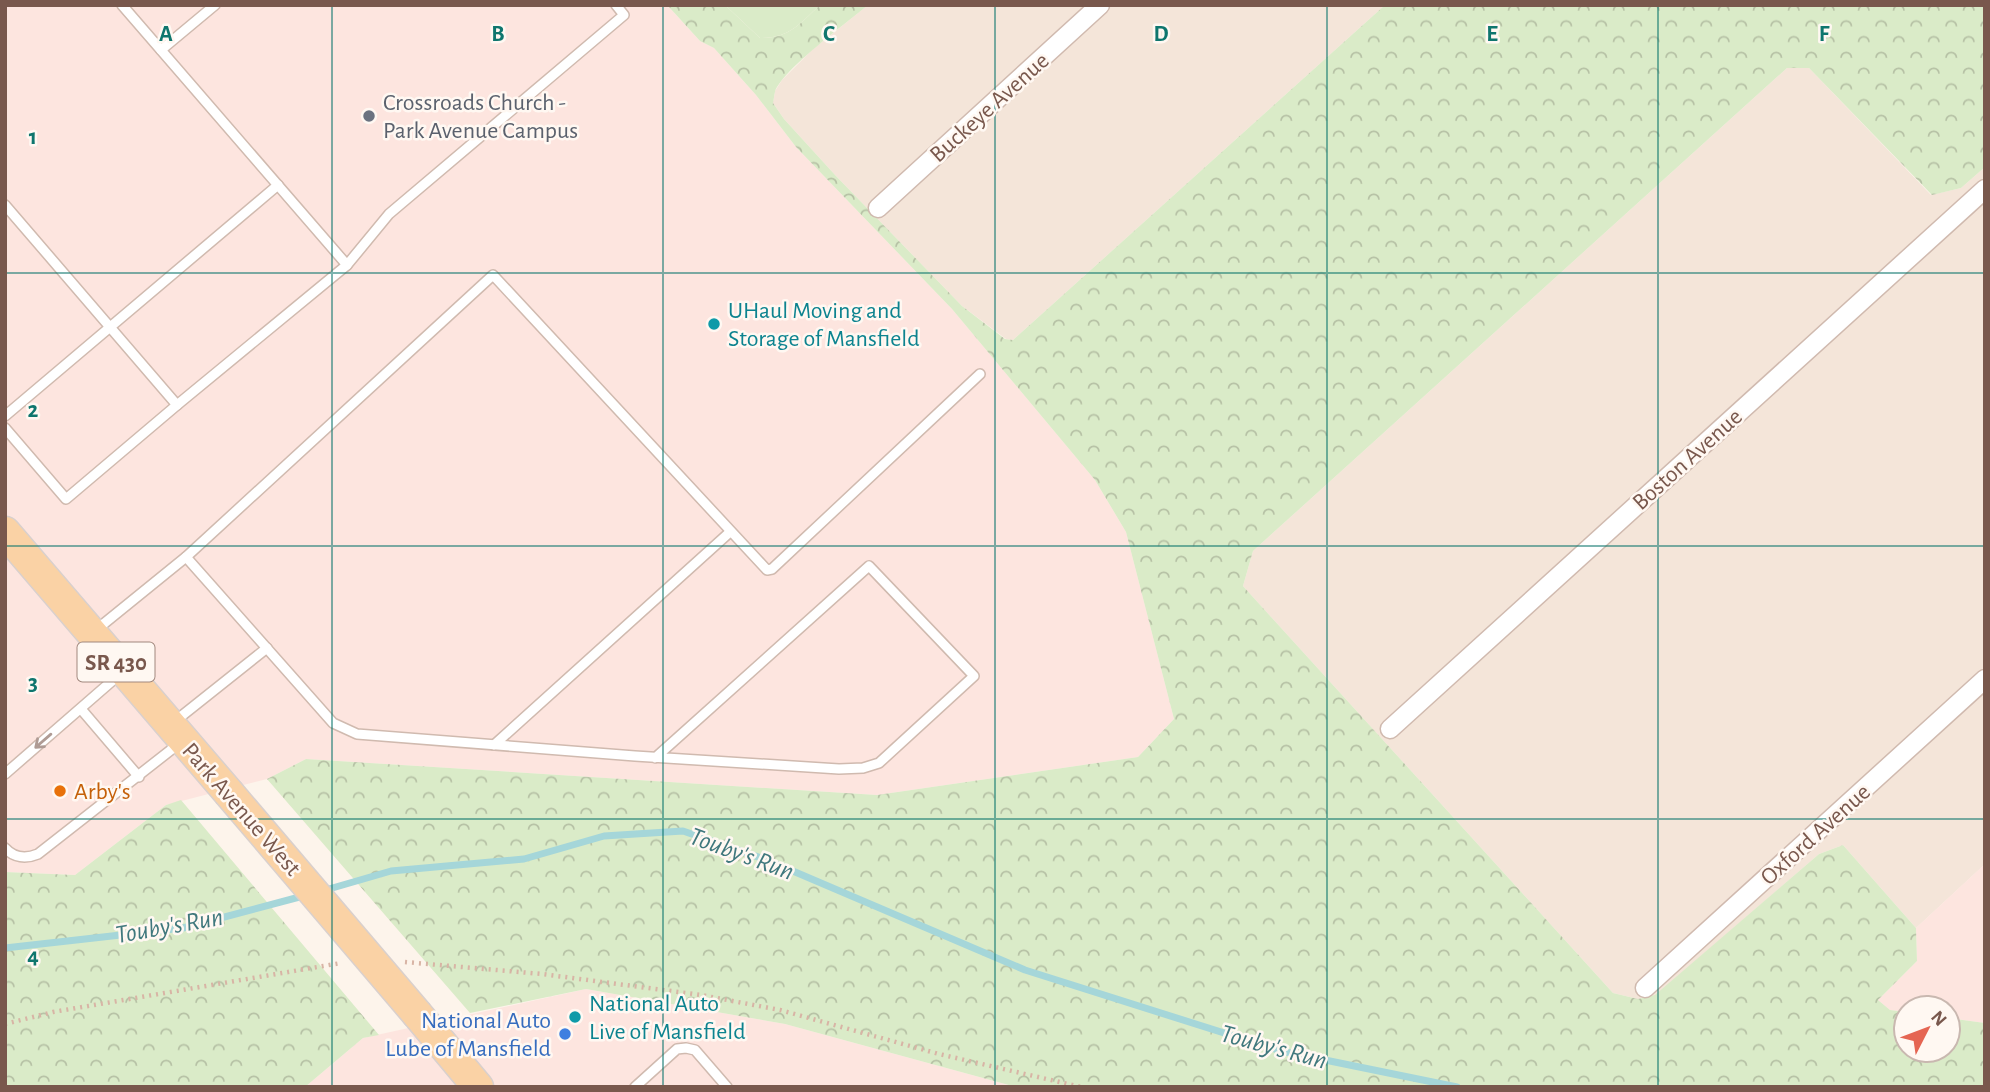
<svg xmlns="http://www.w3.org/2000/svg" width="1990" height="1092" font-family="'Alegreya Sans',sans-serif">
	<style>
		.residential { fill: #f4e5d9 }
		.commercial { fill: #fde5df }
		.forest { fill: url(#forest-crowns) }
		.pitch { fill: #daebc8 }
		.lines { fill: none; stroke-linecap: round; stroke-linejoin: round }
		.stream { stroke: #a5d6d9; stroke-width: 7 }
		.service-casing { stroke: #d0baaf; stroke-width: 12 }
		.minor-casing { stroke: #d0baaf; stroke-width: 21 }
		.primary-casing { stroke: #d9d0cd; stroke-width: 33 }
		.path { stroke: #d8b4a5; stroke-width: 4.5; stroke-dasharray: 2 5; stroke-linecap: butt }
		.service { stroke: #fff; stroke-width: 9 }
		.minor { stroke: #fff; stroke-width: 18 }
		.primary { stroke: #fad2a5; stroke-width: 30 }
		.primary-bridge-casing { stroke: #d9d0cd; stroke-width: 33; stroke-linecap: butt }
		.primary-bridge { stroke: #fad2a5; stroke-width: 30 }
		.oneway { stroke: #af9b94 }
		.grid { fill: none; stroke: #0f766e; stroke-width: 2; stroke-opacity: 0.55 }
		.worship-dot { fill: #6b7280; stroke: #fff8f2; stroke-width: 2.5 }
		.culture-dot { fill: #0f9aa8; stroke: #fff8f2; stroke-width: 2.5 }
		.food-dot { fill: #e8710a; stroke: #fff8f2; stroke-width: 2.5 }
		.shop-dot { fill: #3f7fe0; stroke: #fff8f2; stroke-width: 2.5 }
		.labels { text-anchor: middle; stroke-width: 5; stroke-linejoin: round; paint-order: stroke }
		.shield { fill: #fff8f2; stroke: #a1887e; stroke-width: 2 }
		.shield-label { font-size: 23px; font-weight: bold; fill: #79584d }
		.worship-label { font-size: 24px; fill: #5b616d; stroke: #fff8f2; text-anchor: start }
		.street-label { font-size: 24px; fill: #79584d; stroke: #fff8f2 }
		.culture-label { font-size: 24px; fill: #0d838f; stroke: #fff8f2; text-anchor: start }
		.food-label { font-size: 24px; fill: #c56008; stroke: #fff8f2; text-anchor: start }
		.shop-label { font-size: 24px; fill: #366cbe; stroke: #fff8f2; text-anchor: end }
		.water-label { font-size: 26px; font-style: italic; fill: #40787d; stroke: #fff8f2 }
		.grid-label { font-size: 23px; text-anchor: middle; font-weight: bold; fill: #0f766e; stroke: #fff8f2; stroke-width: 5; stroke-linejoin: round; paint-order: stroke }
	</style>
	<defs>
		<pattern id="forest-crowns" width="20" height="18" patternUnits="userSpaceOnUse" patternTransform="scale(1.75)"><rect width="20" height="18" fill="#daebc8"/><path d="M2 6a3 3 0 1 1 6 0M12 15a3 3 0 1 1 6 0" fill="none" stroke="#b6c1a5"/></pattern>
	</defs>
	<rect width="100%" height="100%" fill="#fdf4eb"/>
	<!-- residential -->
	<g class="residential">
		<polygon points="868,5 1385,5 1013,340 1006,339 962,306 836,176 784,119 773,103 775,91 782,80 812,50"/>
		<polygon points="1787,68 1809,68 1931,195 1961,188 1985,167 1985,864 1916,928 1843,845 1819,854 1655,996 1638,999 1613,993 1243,586 1253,551"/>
	</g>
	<!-- commercial -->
	<g class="commercial">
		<polygon points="5,5 667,5 700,41 714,48 756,95 796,147 952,309 1095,480 1126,532 1174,719 1138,757 877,795 306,759 267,779 166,805 75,875 5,872"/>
		<polygon points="1985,864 1985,1023 1948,1018 1948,1008 1906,1008 1906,1012 1890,1010 1878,1000 1917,961 1916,928"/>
		<polygon points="586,989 785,1024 1016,1087 305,1087 363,1038"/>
	</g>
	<!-- forest -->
	<g class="forest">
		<path d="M670 5H725L760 38C790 38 799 24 820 5H868C848 22 782 70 775 92 774 95 774 99 773 103L784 119 836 176 962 306 1005 339 1013 340 1385 5H1985V167L1961 188 1932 195 1809 68H1787L1253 551 1243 586 1613 993 1638 999 1655 995 1819 854 1843 845 1916 928 1917 961 1878 1000 1890 1010 1906 1012V1050H1948V1018L1985 1023V1087H1016L785 1024 586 989 470 1013 267 779 306 759 877 795 1138 757 1174 719 1126 532 1095 480 952 309 796 147 756 95 714 48 700 41 669 7Z"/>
		<polygon points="181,800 379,1035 363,1038 305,1087 5,1087 5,872 75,875 166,805"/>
	</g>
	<!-- pitch -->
	<path class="pitch" d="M725 5H820C799 24 790 38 760 38Z"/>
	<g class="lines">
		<!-- stream -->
		<g class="stream">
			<polyline points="322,891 391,871 524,859 604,836 683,831 767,860 1025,970 1281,1051 1457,1087"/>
			<polyline points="5,948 183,928 307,895"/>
		</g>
		<defs>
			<g id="service">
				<polyline points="122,5 347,265"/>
				<polyline points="161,50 215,5"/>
				<polyline points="5,205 177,405"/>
				<polyline points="5,416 278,185"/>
				<polyline points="5,428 66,499 177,405 347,265 389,214 624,15 616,5"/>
				<polyline points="186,557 333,723 357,734 635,756 839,769 863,768 879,763 974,676 869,566 655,758"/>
				<polyline points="96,630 186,557 493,275 767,570 772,569 980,374"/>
				<polyline points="81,709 139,777"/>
				<polyline points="174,722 267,648"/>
				<polyline points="494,745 730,532"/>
				<polyline points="5,774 120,674"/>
				<path d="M5 848C14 858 26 859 38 854L181 742"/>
				<polyline points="635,1087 677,1049 686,1048 695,1050 727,1087"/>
			</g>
			<g id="minor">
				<polyline points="878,208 1100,5"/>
				<polyline points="1390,729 1985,189"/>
				<polyline points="1645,988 1985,679"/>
			</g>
			<g id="primary">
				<polyline points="5,532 228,792"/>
				<polyline points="418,1015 478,1087"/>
			</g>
		</defs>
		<!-- service casing -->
		<use href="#service" class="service-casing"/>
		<!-- minor casing -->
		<use href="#minor" class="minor-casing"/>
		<!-- primary casing -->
		<use href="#primary" class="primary-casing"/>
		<!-- path -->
		<g class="path">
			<polyline points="405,962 542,974 701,995 780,1010 939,1054 1081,1087"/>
			<polyline points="5,1024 53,1012 341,963"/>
		</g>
		<!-- service -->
		<use href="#service" class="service"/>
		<!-- minor -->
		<use href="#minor" class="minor"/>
		<!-- primary -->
		<use href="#primary" class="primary"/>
		<defs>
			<polyline id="primary-bridge" points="228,792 418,1015"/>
		</defs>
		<!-- primary-bridge casing -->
		<use href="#primary-bridge" class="primary-bridge-casing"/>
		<!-- primary-bridge -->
		<use href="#primary-bridge" class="primary-bridge"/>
	</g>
	<!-- one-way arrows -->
	<defs><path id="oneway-shaft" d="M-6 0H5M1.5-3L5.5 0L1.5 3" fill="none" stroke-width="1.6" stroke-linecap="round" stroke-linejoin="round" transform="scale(1.75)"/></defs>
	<use class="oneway" href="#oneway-shaft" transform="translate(43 741) rotate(139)"/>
	<!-- grid -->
	<path class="grid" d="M332 5V1087M663 5V1087M995 5V1087M1327 5V1087M1658 5V1087M5 273H1985M5 546H1985M5 819H1985"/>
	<!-- markers -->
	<circle class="worship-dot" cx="369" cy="116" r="7"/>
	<g class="culture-dot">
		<circle cx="714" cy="324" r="7"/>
		<circle cx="575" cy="1017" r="7"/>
	</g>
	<circle class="food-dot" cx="60" cy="791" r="7"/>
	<circle class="shop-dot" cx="565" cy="1034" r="7"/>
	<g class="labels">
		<!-- shield labels -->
		<rect class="shield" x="77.5" y="642.5" width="77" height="39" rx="5"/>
		<g class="shield-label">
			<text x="116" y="670">SR 430</text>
		</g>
		<!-- worship labels -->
		<g class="worship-label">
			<text x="383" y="110">Crossroads Church -<tspan x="383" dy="28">Park Avenue Campus</tspan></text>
		</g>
		<!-- street labels -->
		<g class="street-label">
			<text transform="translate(989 107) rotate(-42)" y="8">Buckeye Avenue</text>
			<text transform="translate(1687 459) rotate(-42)" y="8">Boston Avenue</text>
			<text transform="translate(242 809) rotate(49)" y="8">Park Avenue West</text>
			<text transform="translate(1815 834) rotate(-42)" y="8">Oxford Avenue</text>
		</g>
		<!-- culture labels -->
		<g class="culture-label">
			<text x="728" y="318">UHaul Moving and<tspan x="728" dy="28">Storage of Mansfield</tspan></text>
			<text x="589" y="1011">National Auto<tspan x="589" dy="28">Live of Mansfield</tspan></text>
		</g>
		<!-- food labels -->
		<g class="food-label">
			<text x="74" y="799">Arby's</text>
		</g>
		<!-- shop labels -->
		<g class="shop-label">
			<text x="551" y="1028">National Auto<tspan x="551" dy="28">Lube of Mansfield</tspan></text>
		</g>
		<!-- water labels -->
		<g class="water-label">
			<text transform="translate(742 853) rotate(20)" y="9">Touby's Run</text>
			<text transform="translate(169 925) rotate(-10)" y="9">Touby's Run</text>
			<text transform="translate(1274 1046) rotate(15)" y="9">Touby's Run</text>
		</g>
	</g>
	<g class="grid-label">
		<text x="166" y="41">A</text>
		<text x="498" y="41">B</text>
		<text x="829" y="41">C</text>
		<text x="1161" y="41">D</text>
		<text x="1492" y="41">E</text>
		<text x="1824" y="41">F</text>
		<text x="33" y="144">1</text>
		<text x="33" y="417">2</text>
		<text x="33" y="690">3</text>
		<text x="33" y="963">4</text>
	</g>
	<!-- border -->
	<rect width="1990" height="1092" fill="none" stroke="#79584d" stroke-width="14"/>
	<!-- north arrow -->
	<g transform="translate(1927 1029) rotate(48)"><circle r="33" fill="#fff8f2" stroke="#c9b8b0" stroke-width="2"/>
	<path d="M0-5L12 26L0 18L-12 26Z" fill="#e56552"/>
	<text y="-10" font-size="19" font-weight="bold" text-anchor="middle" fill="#79584d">N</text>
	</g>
</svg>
